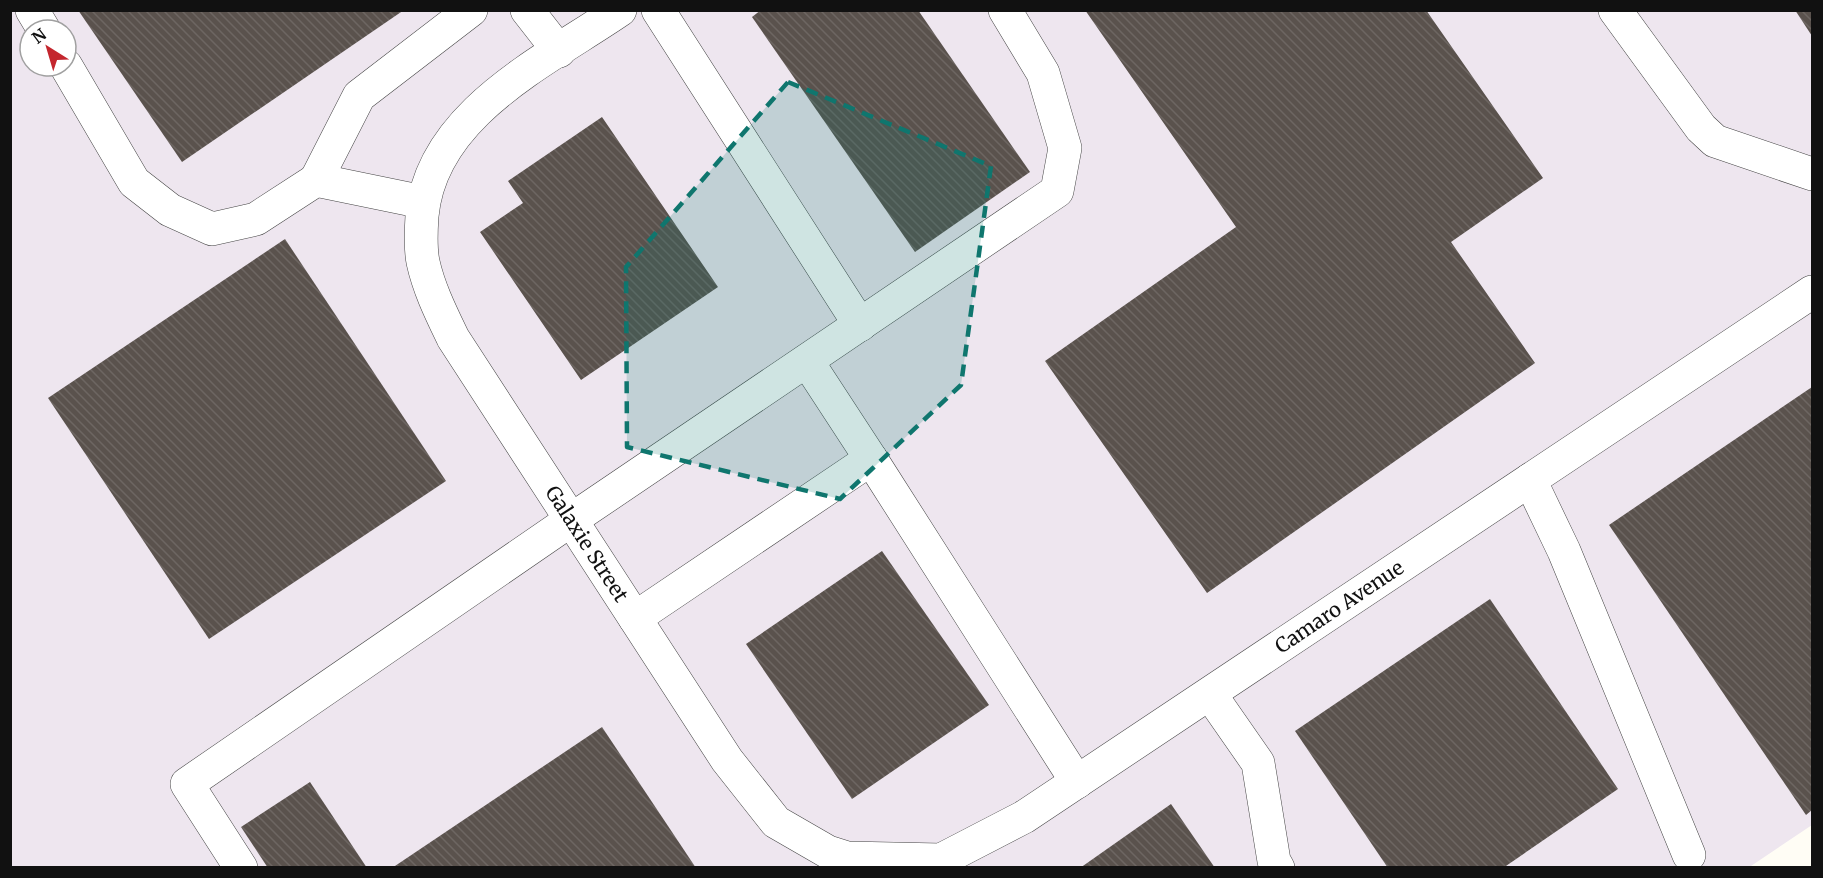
<svg xmlns="http://www.w3.org/2000/svg" width="1823" height="878" font-family="Merriweather,serif">
	<style>
		.industrial { fill: #eee6ef; fill-rule: evenodd }
		.building { fill: url(#building-back-hatch) }
		.lines { fill: none; stroke-linecap: round; stroke-linejoin: round }
		.minor-casing { stroke: #444; stroke-width: 34 }
		.minor { stroke: #fff; stroke-width: 33 }
		.marked { fill: #0f766e; fill-opacity: 0.2; stroke: #0f766e; stroke-width: 4.5; stroke-dasharray: 12 8; stroke-linejoin: round }
		.labels { text-anchor: middle; stroke-width: 6; stroke-linejoin: round; paint-order: stroke }
		.street-label { font-size: 20px; fill: #111; stroke: #fff }
	</style>
	<defs>
		<pattern id="building-back-hatch" width="6" height="6" patternUnits="userSpaceOnUse" patternTransform="scale(1.5)"><rect width="6" height="6" fill="#5a524d"/><path d="M-1 5l2 2M0 0l6 6M5-1l2 2" fill="none" stroke="#6d6662"/></pattern>
	</defs>
	<rect width="100%" height="100%" fill="#fffdf5"/>
	<!-- industrial -->
	<path class="industrial" d="M10 11H1812V825L1748 868 11 867ZM30 30H66V66H30Z"/>
	<!-- building -->
	<g class="building">
		<polygon points="78,10 404,10 182,162"/>
		<polygon points="761,10 918,10 1030,172 915,252 752,17"/>
		<polygon points="1085,10 1426,10 1543,178 1451,242 1535,363 1207,593 1045,361 1236,227"/>
		<polygon points="1795,10 1812,10 1812,36"/>
		<polygon points="602,117 718,287 581,380 480,232 523,203 508,181"/>
		<polygon points="285,239 446,481 209,639 48,398"/>
		<polygon points="1812,387 1812,810 1806,815 1609,525"/>
		<polygon points="882,551 989,705 852,799 746,644"/>
		<polygon points="1490,599 1618,789 1503,868 1388,868 1295,731"/>
		<polygon points="602,727 696,868 392,868"/>
		<polygon points="310,782 367,868 268,868 241,827"/>
		<polygon points="1171,804 1215,868 1080,868"/>
	</g>
	<g class="lines">
		<defs>
			<g id="minor">
				<polyline points="32,10 44,30"/>
				<polyline points="527,10 559,51"/>
				<path id="s1" d="M620 10C544 62 431 114 422 216 421 231 420 247 423 262 429 289 441 313 453 338L727 760 776 822 828 852 847 858 941 860 1024 817 1812 292"/>
				<polyline points="658,10 860,325"/>
				<polyline points="1615,10 1701,128 1715,141 1812,174"/>
				<polyline points="66,66 134,182 170,210 212,229 256,219 316,180 423,202"/>
				<polyline points="316,180 359,96 471,10"/>
				<polyline points="807,361 871,459"/>
				<polyline points="1530,480 1564,551 1689,855"/>
				<polyline points="635,618 871,459 1077,782"/>
				<polyline points="1210,694 1258,763 1274,861 1278,868"/>
				<polyline points="241,868 187,784 571,520 1057,191 1065,148 1043,73 1005,10"/>
			</g>
		</defs>
		<!-- minor casing -->
		<use href="#minor" class="minor-casing"/>
		<!-- minor -->
		<use href="#minor" class="minor"/>
	</g>
	<!-- marked area -->
	<path class="marked" d="M788 82 991 166 961 385 840 499 627 447 626 267Z"/>
	<g class="labels">
		<!-- street labels -->
		<g class="street-label">
			<text dy="7" stroke="none"><textPath href="#s1" startOffset="670">Galaxie Street</textPath></text>
			<text dy="7" stroke="none"><textPath href="#s1" startOffset="1653">Camaro Avenue</textPath></text>
		</g>
	</g>
	<!-- border -->
	<rect width="1823" height="878" fill="none" stroke="#111111" stroke-width="24"/>
	<!-- north arrow -->
	<g transform="translate(48 48) rotate(323)"><circle r="28" fill="#ffffff" stroke="#a0a0a0" stroke-width="1.5"/>
	<path d="M0-4.5L10 22L0 15L-10 22Z" fill="#c4262e"/>
	<text y="-9" font-size="16" font-weight="bold" text-anchor="middle" fill="#111111">N</text>
	</g>
</svg>
